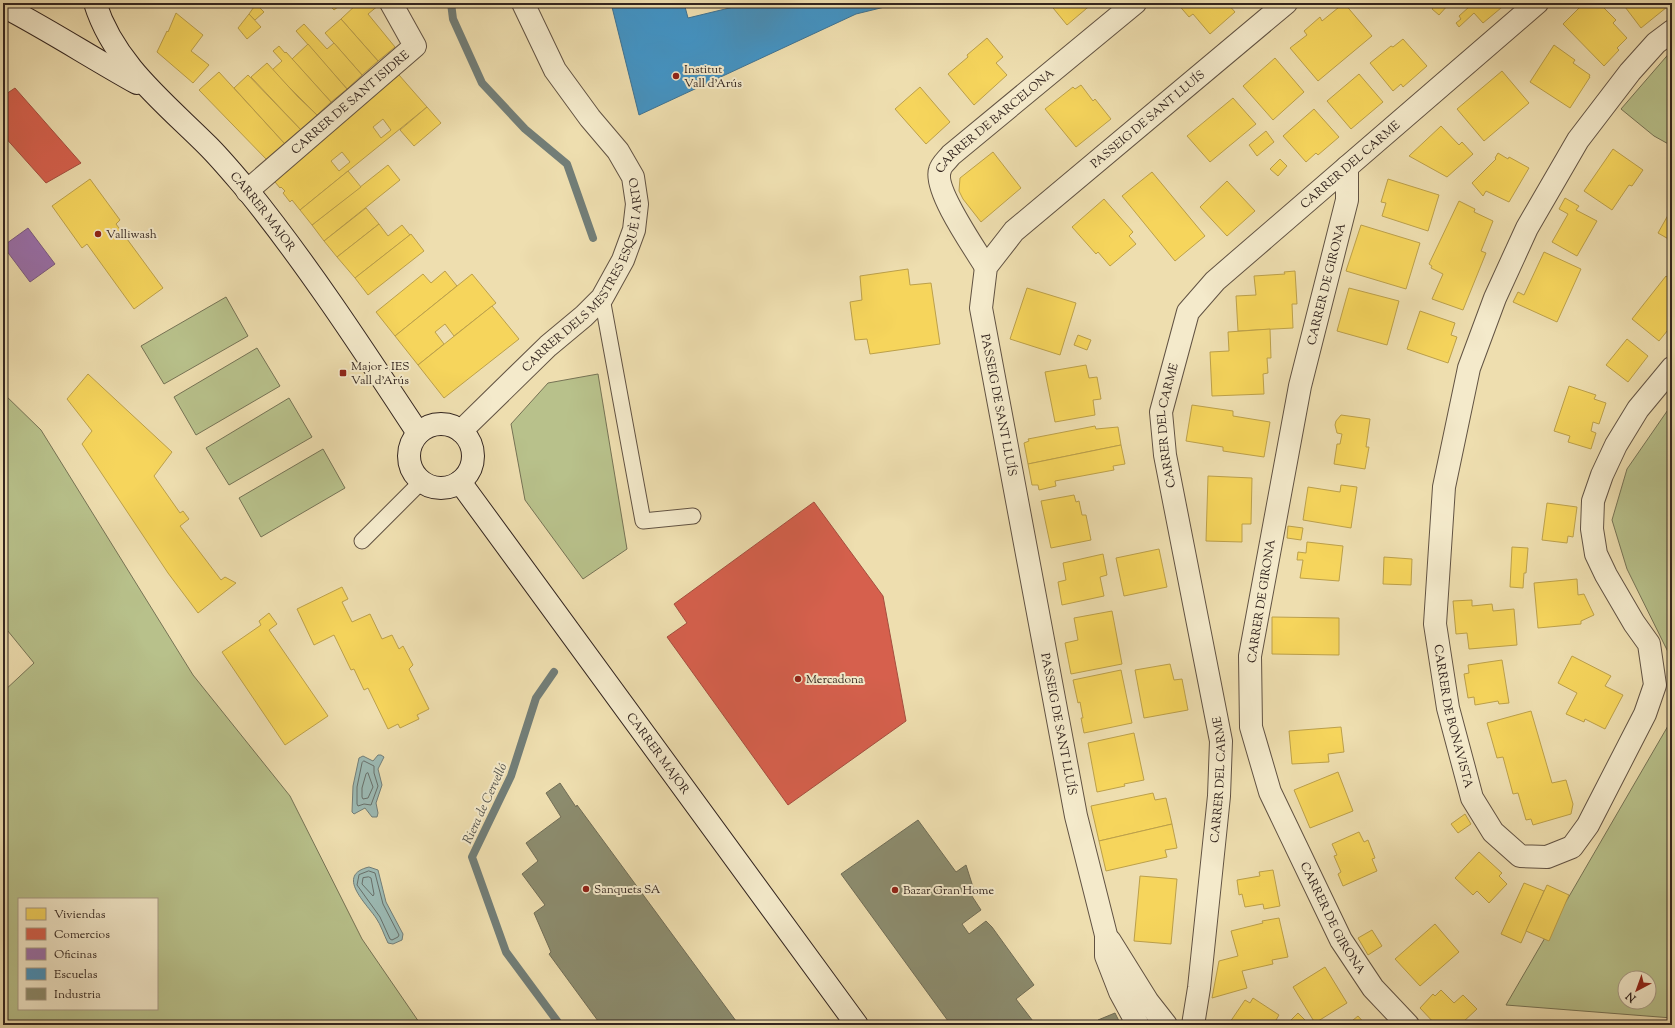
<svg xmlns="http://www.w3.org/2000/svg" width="1675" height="1028" font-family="'Sorts Mill Goudy',serif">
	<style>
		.green { fill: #b8c18b; stroke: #767355; fill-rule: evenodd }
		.water { fill: #9cbab4; stroke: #727e78 }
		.homes { fill: #f6d55c; stroke: #bca04a; fill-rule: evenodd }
		.shops { fill: #d6604d; stroke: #a54e3f }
		.offices { fill: #9970ab; stroke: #7a5a81 }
		.schools { fill: #4393c3; stroke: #3e7292 }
		.industry { fill: #8c8c6e; stroke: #716d56 }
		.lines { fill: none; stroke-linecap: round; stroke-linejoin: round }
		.shore { stroke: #68706a; stroke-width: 1 }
		.stream { stroke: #727e78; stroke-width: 8 }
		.lane-casing { stroke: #625343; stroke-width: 17 }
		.street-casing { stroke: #625343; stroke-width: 24 }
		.secondary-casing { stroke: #33251f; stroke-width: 24 }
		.lane { stroke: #f4eacb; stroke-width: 15 }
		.street { stroke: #f4eacb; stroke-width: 22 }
		.secondary { stroke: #f4eacb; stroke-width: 22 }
		.poi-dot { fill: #8f2418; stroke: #f4eacb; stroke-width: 1.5 }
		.labels { text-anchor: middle; stroke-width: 4; stroke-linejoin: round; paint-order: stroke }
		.poi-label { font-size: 12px; fill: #33251f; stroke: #f4eacb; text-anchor: start }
		.street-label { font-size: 12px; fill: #33251f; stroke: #f4eacb }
		.water-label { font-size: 13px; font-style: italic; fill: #52524c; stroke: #f4eacb }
	</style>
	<rect width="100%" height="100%" fill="#eedeaf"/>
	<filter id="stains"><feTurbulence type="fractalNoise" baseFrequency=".005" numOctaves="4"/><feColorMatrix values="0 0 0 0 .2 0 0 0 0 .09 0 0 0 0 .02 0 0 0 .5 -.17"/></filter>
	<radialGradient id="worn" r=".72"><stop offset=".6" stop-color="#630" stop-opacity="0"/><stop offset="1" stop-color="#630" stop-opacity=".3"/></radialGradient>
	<!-- green -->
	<g class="green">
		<polygon points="1672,50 1672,146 1654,136 1621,109"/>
		<polygon points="226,297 248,336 164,384 141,346"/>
		<polygon points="257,348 280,386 196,435 174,397"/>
		<polygon points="598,374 627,549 583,579 525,500 511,424 548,383"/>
		<path d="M3 393 41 430 193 675 290 796 362 939 421 1025H3V692L34 663 3 625ZM19 899H157V1009H19Z"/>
		<polygon points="289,398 312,437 229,485 206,448"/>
		<polygon points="1672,404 1672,660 1627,569 1612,520 1627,469"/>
		<polygon points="323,449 345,488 261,537 239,498"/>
		<path d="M1672 719V1018L1506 1005ZM1625 978H1649V1002H1625Z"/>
	</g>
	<!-- water -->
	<g class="water">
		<polygon points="378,755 381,755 384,757 378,769 382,785 376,803 378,813 377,817 372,817 365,808 354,814 352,812 353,786 359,758 363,756 373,761"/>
		<path d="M369 867 378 870 386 902 403 934 402 940 393 944 388 943C384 935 381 925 376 918 366 903 335 875 369 867Z"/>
	</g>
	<!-- homes -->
	<g class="homes">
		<polygon points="327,3 343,3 334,10"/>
		<polygon points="358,3 377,3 379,5 368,14 395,47 378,61 341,19"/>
		<polygon points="1049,3 1093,3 1067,25"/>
		<polygon points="1177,3 1227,3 1235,12 1210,34 1193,14 1189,17"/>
		<polygon points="1344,3 1372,36 1318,81 1290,48 1307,35 1304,31 1320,17 1322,21"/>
		<polygon points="1437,3 1449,4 1439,15 1432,9"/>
		<polygon points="1466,3 1507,3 1483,23 1474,13 1459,27 1456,23 1461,19 1459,16 1469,7"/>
		<polygon points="1584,3 1599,3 1616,20 1613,23 1627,38 1617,48 1619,50 1604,66 1563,24"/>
		<polygon points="1622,3 1672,3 1641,28"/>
		<polygon points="256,4 264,12 255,20 249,14"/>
		<polygon points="176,13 203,35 191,51 209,65 193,83 157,52 167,31 168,32"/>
		<polygon points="249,14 261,27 247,39 238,28"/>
		<polygon points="341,19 378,61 362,75 325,33"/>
		<polygon points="304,24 327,49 334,43 362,75 347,89 296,31"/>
		<polygon points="987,38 1003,57 996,63 1007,75 974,105 948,74 968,57 967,55"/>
		<polygon points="1403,39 1427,66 1403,87 1401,84 1393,91 1370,63 1391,46 1393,47"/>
		<polygon points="308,44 347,89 331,102 292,59"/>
		<polygon points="1554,45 1575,60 1573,63 1590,75 1589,77 1590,77 1570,108 1530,82"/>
		<polygon points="279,46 285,53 286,52 331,102 317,115 272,70 282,61 273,51"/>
		<polygon points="1275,58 1304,92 1273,120 1243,86"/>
		<polygon points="267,63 298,97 317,115 301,130 251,77"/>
		<polygon points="1502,71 1529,103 1484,141 1457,109"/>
		<polygon points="219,72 285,144 267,160 199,90"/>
		<polygon points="1359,74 1383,102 1351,129 1327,101"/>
		<polygon points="248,75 301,130 285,144 234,88"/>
		<path d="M399 75 427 107 300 210 292 200 290 202 283 193 285 191 281 187 280 188 271 177ZM383 119 391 130 381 138 373 127ZM342 152 350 162 339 171 331 161Z"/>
		<polygon points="1081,85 1093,101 1095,99 1111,119 1076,147 1045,109 1073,87 1075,89"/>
		<polygon points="920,87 950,122 926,144 895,109"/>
		<polygon points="1233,98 1256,124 1210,162 1187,136"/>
		<polygon points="427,107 441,123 414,146 400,130"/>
		<polygon points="1314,109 1339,137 1318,155 1316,153 1306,162 1283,136"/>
		<polygon points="1441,126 1459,145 1462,142 1473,154 1447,177 1409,156"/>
		<polygon points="1266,131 1274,142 1257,156 1249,145"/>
		<polygon points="1613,149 1643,170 1632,186 1629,185 1612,210 1584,191"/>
		<polygon points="993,152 1021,188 981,222 963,199 959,191 960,178"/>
		<polygon points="1498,153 1508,159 1509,157 1529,168 1509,202 1486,191 1483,196 1472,183 1496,159 1495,158"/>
		<polygon points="1280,159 1287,166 1278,176 1270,169"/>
		<polygon points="388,165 400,180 324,241 312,225"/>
		<polygon points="348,171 361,187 312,225 300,210"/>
		<polygon points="1152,172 1205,236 1175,261 1122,196"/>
		<polygon points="90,179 120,220 116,224 163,288 134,309 87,244 82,248 52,206"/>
		<polygon points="1388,179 1439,195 1428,231 1382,216 1386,203 1381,202"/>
		<polygon points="1227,181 1255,211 1227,236 1200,207"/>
		<polygon points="1565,198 1579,206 1576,210 1597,221 1577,256 1552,242 1568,214 1559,209"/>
		<polygon points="1104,199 1133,232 1129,236 1136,244 1110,266 1098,252 1096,254 1072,227"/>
		<polygon points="1459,201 1475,209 1474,212 1493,221 1481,251 1486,253 1463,310 1432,299 1443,274 1431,268 1432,266 1429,264"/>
		<polygon points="366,208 379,224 337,257 324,241"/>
		<polygon points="1672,208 1672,241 1658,233"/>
		<polygon points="379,224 388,236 402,225 410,235 355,278 337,257"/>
		<polygon points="1361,225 1420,243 1406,289 1346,271"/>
		<polygon points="411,234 424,251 368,295 355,278"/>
		<polygon points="1544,252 1581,269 1557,322 1513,302 1518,292 1524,295"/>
		<polygon points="908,269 910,285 931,283 940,344 870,354 867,339 855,340 850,302 862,300 860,276"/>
		<polygon points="445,271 457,286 395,336 376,312 423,274 431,283"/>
		<polygon points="1295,271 1297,304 1292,304 1293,328 1238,331 1236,296 1256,295 1254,276 1285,274 1284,272"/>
		<polygon points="472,274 496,303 454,336 445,324 435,332 444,344 418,365 395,336"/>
		<polygon points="1666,276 1672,281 1672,325 1659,341 1632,319"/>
		<polygon points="1027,288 1076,303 1060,355 1010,339"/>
		<polygon points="1349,288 1399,301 1387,345 1337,331"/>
		<polygon points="492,306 519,339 444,398 418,365"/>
		<polygon points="1420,311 1455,323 1451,335 1457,337 1448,363 1407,349"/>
		<polygon points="1270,329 1271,358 1267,358 1268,373 1263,374 1264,394 1212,396 1210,352 1229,351 1228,332"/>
		<polygon points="1078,335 1091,340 1087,350 1074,345"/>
		<polygon points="1627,339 1648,356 1628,382 1606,365"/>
		<polygon points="1086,365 1089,378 1097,377 1101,399 1093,400 1095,415 1055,422 1045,372"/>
		<polygon points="88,374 172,452 154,476 180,513 183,511 189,519 180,526 221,580 225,577 236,583 198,613 168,573 82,444 92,431 67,399"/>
		<polygon points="1569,386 1596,395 1594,399 1606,403 1599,424 1593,422 1591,431 1596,433 1591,449 1568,442 1570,436 1554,431"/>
		<polygon points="1192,405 1233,411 1233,416 1270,422 1264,457 1223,451 1223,447 1186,441"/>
		<polygon points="1341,415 1370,419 1366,447 1369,447 1365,469 1334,464 1337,444 1340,444 1342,434 1337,433 1335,425 1336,421"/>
		<polygon points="1095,426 1096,429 1118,427 1121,445 1028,464 1024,443 1029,441 1028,439"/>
		<polygon points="1121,445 1125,464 1113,466 1114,470 1055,481 1056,486 1039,490 1038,485 1032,485 1028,464"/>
		<polygon points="1208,476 1252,478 1251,524 1242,524 1242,542 1206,541"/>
		<polygon points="1341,485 1357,487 1351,528 1303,520 1308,487 1340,492"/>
		<polygon points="1074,495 1076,502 1079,501 1082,515 1086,515 1091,540 1051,548 1041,501"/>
		<polygon points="1547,503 1577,507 1573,537 1568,536 1567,543 1542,540"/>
		<polygon points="1288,526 1303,528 1301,540 1287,538"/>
		<polygon points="1307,542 1343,546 1339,581 1300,578 1303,560 1297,560 1298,552 1306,553"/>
		<polygon points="1512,547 1528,548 1526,573 1524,573 1523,588 1510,587"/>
		<polygon points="1159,549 1167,587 1124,596 1116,558"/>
		<polygon points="1103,554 1107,575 1100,577 1104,596 1062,605 1058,582 1066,580 1063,563"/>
		<polygon points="1384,557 1412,559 1411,585 1383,584"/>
		<polygon points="1577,579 1578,595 1584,594 1594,615 1581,621 1581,624 1538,628 1534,583"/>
		<polygon points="342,587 348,599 342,602 352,622 370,614 382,639 392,635 399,649 403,646 413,665 409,669 429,709 417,715 419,719 400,728 398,724 388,729 368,688 364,690 354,669 351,670 334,635 314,645 297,609"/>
		<polygon points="1472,600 1472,606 1492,604 1493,611 1514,609 1517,645 1469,649 1467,633 1456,634 1453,601"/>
		<polygon points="1112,611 1122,664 1071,674 1065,643 1078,640 1074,618"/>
		<polygon points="269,613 277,624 269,630 328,716 285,745 222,652 261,625 259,621"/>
		<polygon points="1272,617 1339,618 1339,655 1272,654"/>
		<polygon points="1572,656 1611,676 1605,686 1623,695 1605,729 1585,719 1584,722 1566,714 1577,693 1558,683"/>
		<polygon points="1502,660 1509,703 1499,704 1498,701 1475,705 1474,697 1468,698 1464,674 1469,673 1468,665"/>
		<polygon points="1170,664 1174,680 1182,679 1188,710 1144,718 1135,670"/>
		<polygon points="1121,670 1132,723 1084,733 1081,718 1083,718 1080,702 1078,703 1073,680"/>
		<polygon points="1531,711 1552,783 1566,780 1573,804 1571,814 1533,825 1531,819 1526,820 1518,793 1513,794 1503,757 1497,758 1487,723"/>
		<polygon points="1341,727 1344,752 1328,754 1329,762 1292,764 1289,731"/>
		<polygon points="1134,733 1144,780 1124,784 1125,786 1097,792 1088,743"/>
		<polygon points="1338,772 1353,811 1310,828 1294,790"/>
		<polygon points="1153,793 1155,800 1166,798 1172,824 1099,841 1091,806"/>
		<polygon points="1465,814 1471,824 1458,833 1451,824"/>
		<polygon points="1172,824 1177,848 1165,850 1167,857 1106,871 1099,841"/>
		<polygon points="1359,832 1364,842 1368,840 1375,858 1372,859 1377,871 1343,886 1338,874 1341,872 1334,856 1337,855 1332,844"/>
		<polygon points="1479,852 1502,873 1499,876 1507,884 1489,903 1477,891 1473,895 1455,878"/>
		<polygon points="1273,870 1280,906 1264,909 1263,904 1245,907 1242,894 1239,895 1237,880 1260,876 1259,872"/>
		<polygon points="1140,876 1177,879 1171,944 1134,941"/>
		<polygon points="1524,883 1544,891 1521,943 1501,934"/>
		<polygon points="1547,885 1569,895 1549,941 1526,931"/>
		<polygon points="1279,918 1288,957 1272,960 1273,964 1242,971 1247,988 1212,998 1219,961 1238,956 1231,931 1263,923 1262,921"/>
		<polygon points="1435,924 1459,952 1420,986 1395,959"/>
		<polygon points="1372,930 1382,946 1368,955 1358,938"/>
		<polygon points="1325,967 1347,1003 1315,1023 1293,987"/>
		<polygon points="1441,990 1454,1003 1463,995 1477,1009 1462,1023 1463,1025 1436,1025 1420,1008 1433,994 1435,996"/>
		<polygon points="1253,998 1279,1015 1273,1025 1228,1025 1245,1000 1250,1003"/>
		<polygon points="1298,1013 1310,1025 1294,1025 1290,1021"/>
		<polygon points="1358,1016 1366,1025 1347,1025"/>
	</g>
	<!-- shops -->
	<g class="shops">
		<polygon points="15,88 81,163 46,183 3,135 3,96"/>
		<polygon points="814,502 883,596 906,721 788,805 667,637 687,623 674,604"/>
	</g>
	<!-- offices -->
	<polygon class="offices" points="28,228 55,264 30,282 3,246"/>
	<!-- schools -->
	<polygon class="schools" points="611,3 684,3 688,18 750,3 901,3 856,14 639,115"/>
	<!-- industry -->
	<g class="industry">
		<polygon points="560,783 576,807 577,805 739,1025 609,1025 605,1021 601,1025 549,954 551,952 534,913 545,905 522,874 538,861 526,843 561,817 546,793"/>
		<polygon points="918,820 956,872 966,865 974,890 970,893 981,910 962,924 969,934 986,921 992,927 1034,985 1016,999 1036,1025 951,1025 841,874"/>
		<polygon points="1115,1013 1121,1025 1099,1025 1098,1020"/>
	</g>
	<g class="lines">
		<!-- shore -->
		<g class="shore">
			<polygon points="364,761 374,766 374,773 378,786 371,805 364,804 358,806 357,804 357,787 362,763"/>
			<polygon points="368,773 373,787 368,798 363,799 362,797 362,788 366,774"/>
			<polygon points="369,871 375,873 383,904 399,935 398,937 392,940 390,939 380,917 357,885 359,875"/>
			<polygon points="369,877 371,878 374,894 373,896 362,884 363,878"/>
		</g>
		<!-- stream -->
		<g class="stream">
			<polyline points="451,3 453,19 482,83 525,129 567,164 593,238"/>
			<polyline points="554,672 536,698 511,776 472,857 506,952 560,1025"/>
		</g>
		<defs>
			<g id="lane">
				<polyline points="602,298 643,521 693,516"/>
				<polyline points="362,541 421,482"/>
			</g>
			<g id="street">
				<path id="s1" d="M1672 31 1656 43 1630 72 1578 140 1527 228 1495 298 1469 368 1444 487 1435 624 1448 708 1472 798 1493 832 1520 856 1547 857 1572 847 1588 825 1645 714 1655 685 1649 644 1634 623 1606 575 1596 554 1592 529 1593 501 1602 475 1616 445 1638 409 1672 368"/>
				<path id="s2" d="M1347 167V200L1300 386 1250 656 1251 727 1270 792 1341 940 1373 988 1408 1025"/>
				<path id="s3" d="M247 191 415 46 391 3"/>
				<path id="s4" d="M986 267C975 249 933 189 940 170 941 165 947 160 951 155L1135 3"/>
				<path id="s5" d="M461 431 548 346 584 316 602 298 623 260 634 230 637 204 633 177 618 151 590 118 555 70 523 3"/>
				<polyline points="1110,941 1148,1002 1166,1025"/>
				<path id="s6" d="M1138 1025 1120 992 1106 956V935L1076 816 981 308 986 267 1014 231 1286 3"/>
				<path id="s7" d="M1193 1025 1199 988 1219 796 1221 741 1165 455 1161 412 1188 312 1215 281 1537 3"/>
			</g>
			<g id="secondary">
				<path id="s8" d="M95 3C114 64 165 103 208 146 222 160 235 176 248 191 310 268 364 351 418 433"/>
				<path d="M3 6C49 30 92 58 137 83"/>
				<circle cx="441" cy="456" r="32"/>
				<path id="s9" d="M460 482 857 1025"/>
			</g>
		</defs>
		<!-- lane casing -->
		<use href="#lane" class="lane-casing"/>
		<!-- street casing -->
		<use href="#street" class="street-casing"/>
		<!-- secondary casing -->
		<use href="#secondary" class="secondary-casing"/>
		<!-- lane -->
		<use href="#lane" class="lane"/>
		<!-- street -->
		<use href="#street" class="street"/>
		<!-- secondary -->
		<use href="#secondary" class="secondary"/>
	</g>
	<!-- markers -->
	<g class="poi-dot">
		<circle cx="676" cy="76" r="4"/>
		<circle cx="98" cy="234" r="4"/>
		<rect x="339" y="369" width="8" height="8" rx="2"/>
		<circle cx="798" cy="679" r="4"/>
		<circle cx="586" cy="889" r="4"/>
		<circle cx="895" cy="890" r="4"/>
	</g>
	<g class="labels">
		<!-- poi labels -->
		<g class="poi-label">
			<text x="684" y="73">Institut<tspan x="684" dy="14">Vall d'Arús</tspan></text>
			<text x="106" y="238">Valliwash</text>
			<text x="351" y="370">Major - IES<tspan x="351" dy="14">Vall d'Arús</tspan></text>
			<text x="806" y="683">Mercadona</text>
			<text x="594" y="893">Sanquets SA</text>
			<text x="903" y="894">Bazar Gran Home</text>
		</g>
		<!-- street labels -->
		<g class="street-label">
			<text dy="4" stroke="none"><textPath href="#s3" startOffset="136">CARRER DE SANT ISIDRE</textPath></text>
			<text dy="4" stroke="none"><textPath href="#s6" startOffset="998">PASSEIG DE SANT LLUÍS</textPath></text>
			<text dy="4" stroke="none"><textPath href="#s4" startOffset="183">CARRER DE BARCELONA</textPath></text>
			<text dy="4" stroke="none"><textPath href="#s7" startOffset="943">CARRER DEL CARME</textPath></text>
			<text dy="4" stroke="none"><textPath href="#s8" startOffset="270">CARRER MAJOR</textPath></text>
			<text dy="4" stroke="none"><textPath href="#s5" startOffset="205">CARRER DELS MESTRES ESQUÈ I ARTO</textPath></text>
			<text transform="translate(1326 284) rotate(-76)" y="4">CARRER DE GIRONA</text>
			<text transform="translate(999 405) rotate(79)" y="4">PASSEIG DE SANT LLUÍS</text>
			<text dy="4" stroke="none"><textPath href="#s7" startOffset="607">CARRER DEL CARME</textPath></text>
			<text transform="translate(1261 601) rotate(-81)" y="4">CARRER DE GIRONA</text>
			<text dy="4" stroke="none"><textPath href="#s1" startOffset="751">CARRER DE BONAVISTA</textPath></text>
			<text transform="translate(1059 724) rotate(79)" y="4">PASSEIG DE SANT LLUÍS</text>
			<text dy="4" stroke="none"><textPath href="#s9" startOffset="336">CARRER MAJOR</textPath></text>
			<text dy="4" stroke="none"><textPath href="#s7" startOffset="247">CARRER DEL CARME</textPath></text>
			<text dy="4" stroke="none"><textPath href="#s2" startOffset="779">CARRER DE GIRONA</textPath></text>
		</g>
		<!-- water labels -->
		<g class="water-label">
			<text transform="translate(484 803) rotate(-65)" y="5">Riera de Cervelló</text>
		</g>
	</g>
	<!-- margin -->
	<rect width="1675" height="1028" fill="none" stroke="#eedeaf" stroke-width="16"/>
	<rect x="4" y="4" width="1667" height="1020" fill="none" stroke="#33251f" stroke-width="2"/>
	<rect x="8" y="8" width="1659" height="1012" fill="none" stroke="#33251f"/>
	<!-- legend -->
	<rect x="18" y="898" width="140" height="112" fill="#f4eacb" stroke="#a79b86"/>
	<rect x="26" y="908" width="20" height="12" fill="#f6d55c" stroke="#a79b86"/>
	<text x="54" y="918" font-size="12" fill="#33251f">Viviendas</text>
	<rect x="26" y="928" width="20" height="12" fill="#d6604d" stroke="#a79b86"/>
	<text x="54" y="938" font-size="12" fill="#33251f">Comercios</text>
	<rect x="26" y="948" width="20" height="12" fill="#9970ab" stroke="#a79b86"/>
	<text x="54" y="958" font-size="12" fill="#33251f">Oficinas</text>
	<rect x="26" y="968" width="20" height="12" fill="#4393c3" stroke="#a79b86"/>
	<text x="54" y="978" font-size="12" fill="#33251f">Escuelas</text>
	<rect x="26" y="988" width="20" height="12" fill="#8c8c6e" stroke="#a79b86"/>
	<text x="54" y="998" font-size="12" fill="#33251f">Industria</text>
	<!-- north arrow -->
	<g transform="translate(1637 990) rotate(221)"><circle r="19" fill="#f4eacb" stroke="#a79b86"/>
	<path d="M0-3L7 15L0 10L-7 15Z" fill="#8f2418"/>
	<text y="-6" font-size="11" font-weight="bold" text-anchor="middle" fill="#33251f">N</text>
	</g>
	<rect width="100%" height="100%" filter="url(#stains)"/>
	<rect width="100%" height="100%" fill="url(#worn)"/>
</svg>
